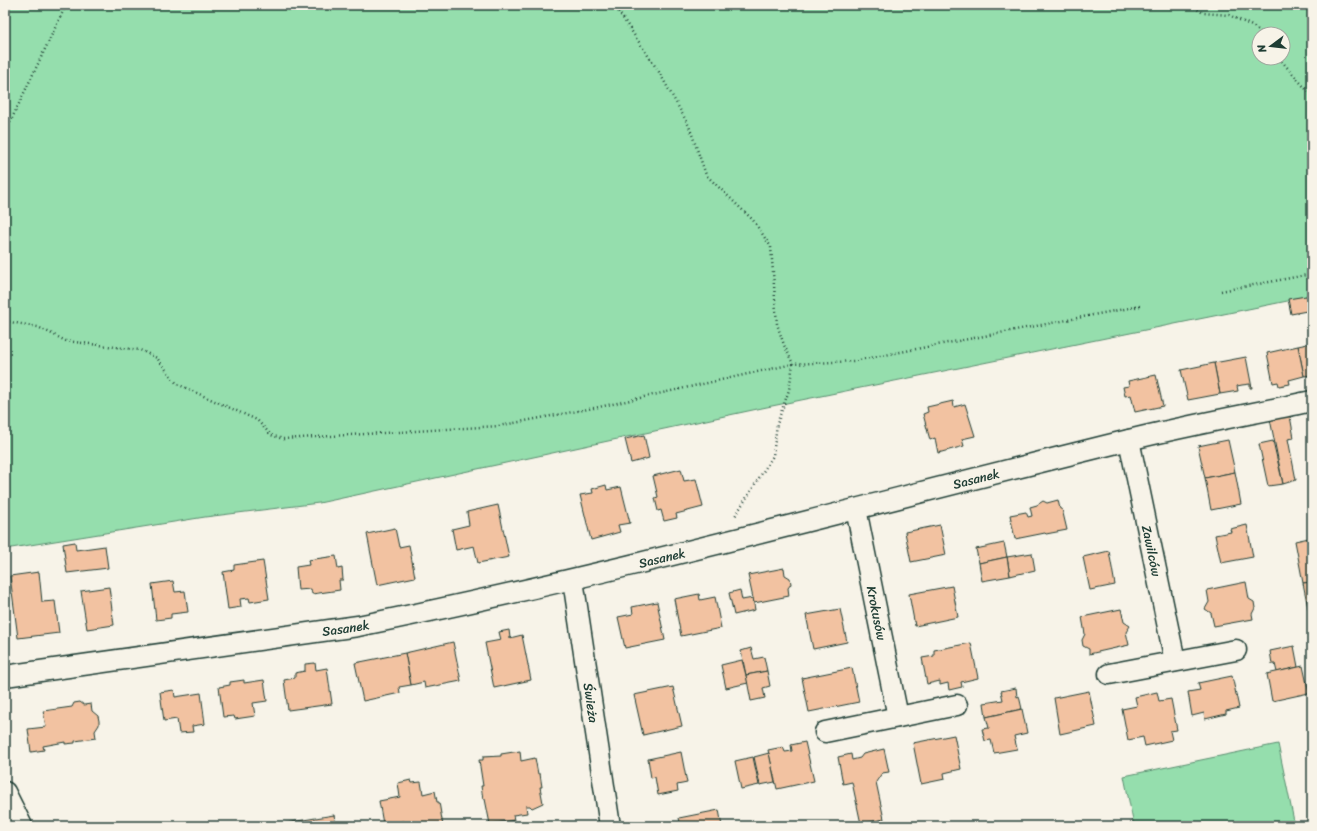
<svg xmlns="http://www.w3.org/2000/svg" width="1317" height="831" font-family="Sriracha,sans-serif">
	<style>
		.green { fill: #95dead; stroke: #5a8e70; fill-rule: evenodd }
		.building { fill: #f2c2a1; stroke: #1f3d34 }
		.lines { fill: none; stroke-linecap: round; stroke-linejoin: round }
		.minor-casing { stroke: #1f3d34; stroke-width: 23 }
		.path { stroke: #1f3d34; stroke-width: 2.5; stroke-dasharray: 1 3; stroke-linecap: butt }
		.minor { stroke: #f7f3e8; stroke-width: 20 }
		.labels { text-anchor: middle; stroke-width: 3.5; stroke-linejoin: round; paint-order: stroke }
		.street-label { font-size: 13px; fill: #1f3d34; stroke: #f7f3e8 }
	</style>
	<rect width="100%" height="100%" fill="#f7f3e8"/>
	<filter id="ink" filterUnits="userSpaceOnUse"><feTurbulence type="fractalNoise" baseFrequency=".025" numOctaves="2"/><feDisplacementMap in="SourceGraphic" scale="8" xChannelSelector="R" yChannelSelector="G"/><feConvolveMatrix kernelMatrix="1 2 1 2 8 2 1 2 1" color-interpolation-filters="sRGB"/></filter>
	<g filter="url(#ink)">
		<!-- green -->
		<g class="green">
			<path d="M5 5H1312V296L762 408 319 503 205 517 5 549ZM1259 34H1283V58H1259Z"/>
			<polygon points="1278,744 1295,826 1134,826 1124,776"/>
		</g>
		<!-- building -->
		<g class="building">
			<polygon points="1312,295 1312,310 1291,314 1288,299"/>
			<polygon points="1312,343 1312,375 1304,376 1298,346"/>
			<polygon points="1298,346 1304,376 1289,380 1290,384 1279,386 1278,382 1273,383 1267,353"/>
			<polygon points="1246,357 1252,388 1250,388 1250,384 1242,385 1237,386 1238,391 1220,394 1214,363"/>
			<polygon points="1214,363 1220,394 1188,400 1181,370"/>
			<polygon points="1156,375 1163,406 1135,412 1131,395 1125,396 1123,387 1129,386 1128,381"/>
			<polygon points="953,401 954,407 965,404 975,436 962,439 964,446 938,453 935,438 930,440 923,414 928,412 927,407"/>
			<polygon points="1290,416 1294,438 1288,439 1296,480 1283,484 1270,419"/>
			<polygon points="644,435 649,458 631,463 625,439"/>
			<polygon points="1228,440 1235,472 1205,478 1198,446"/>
			<polygon points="1273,441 1283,484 1268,486 1259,444"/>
			<polygon points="681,469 684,481 696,479 703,507 676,514 677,518 664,521 661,510 658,511 655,498 658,497 653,476"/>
			<polygon points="1235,472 1241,504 1211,510 1205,478"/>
			<polygon points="606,485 607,490 621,487 630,523 618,525 620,532 591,540 580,495 593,493 592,489"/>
			<polygon points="1058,500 1060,509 1062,509 1067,530 1046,534 1045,533 1015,539 1010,515 1026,512 1028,517 1032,516 1030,507 1037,505 1043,501 1047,503"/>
			<polygon points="498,505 509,557 478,563 474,546 456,550 452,529 469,525 467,512"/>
			<polygon points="940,525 946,555 911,562 905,532"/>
			<polygon points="1247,525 1253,557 1221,563 1215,535 1231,532 1230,529"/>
			<polygon points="395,528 399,547 409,545 415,577 377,585 367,534"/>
			<polygon points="1309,538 1312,553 1312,582 1303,583 1295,541"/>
			<polygon points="75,542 76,550 105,546 108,568 67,573 63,544"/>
			<polygon points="1004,543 1007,557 979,563 976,549"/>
			<polygon points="1109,551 1115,585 1090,590 1083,557"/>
			<polygon points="1032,553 1035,570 1010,576 1007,557"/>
			<polygon points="336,556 338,569 342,568 343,580 339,580 340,590 312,594 311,589 298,590 296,567 309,565 308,560"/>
			<polygon points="1007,557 1010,576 982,581 979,563"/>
			<polygon points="263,561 269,599 250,602 249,598 240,599 241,607 228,609 223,572 234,570 234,565"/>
			<polygon points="784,568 785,575 790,578 791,584 788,588 789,596 754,603 748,575"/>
			<polygon points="39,572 42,602 55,601 59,633 18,638 10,576"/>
			<polygon points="173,581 175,592 185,591 188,612 171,614 171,618 156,620 152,584"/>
			<polygon points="1246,582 1249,599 1254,602 1255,608 1252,614 1253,619 1214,626 1211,613 1205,609 1209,602 1207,590"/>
			<polygon points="1312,582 1312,623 1311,623 1303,583"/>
			<polygon points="952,586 958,617 915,626 909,594"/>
			<polygon points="109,587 114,625 87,629 81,591"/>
			<polygon points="740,590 742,600 753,598 755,610 734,615 729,593"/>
			<polygon points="699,594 700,600 715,597 721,628 681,636 674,599"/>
			<polygon points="657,602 665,640 625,648 618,617 633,614 632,607"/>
			<polygon points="840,609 847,642 813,649 806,615"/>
			<polygon points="1121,609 1124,622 1130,626 1126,632 1129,645 1089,654 1089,649 1083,646 1082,640 1085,634 1082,617"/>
			<polygon points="509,630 510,638 522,635 531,680 494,688 485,643 501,640 499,632"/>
			<polygon points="453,642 461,681 425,688 424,682 411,685 405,653"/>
			<polygon points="971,643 978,678 961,682 962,687 949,690 948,683 940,685 940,681 927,684 922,658 934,656 934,650"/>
			<polygon points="1294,646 1298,667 1277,672 1275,664 1272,664 1270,651"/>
			<polygon points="751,648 754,659 764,657 767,671 746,675 741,651"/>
			<polygon points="405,653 411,685 399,687 400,693 363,701 355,663"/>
			<polygon points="742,660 748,683 726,688 721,665"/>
			<polygon points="315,663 316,670 327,668 332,704 288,710 284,680 295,678 295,673 305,671 305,664"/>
			<polygon points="1303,666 1309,693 1272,701 1267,674"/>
			<polygon points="852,668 859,702 809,712 802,678"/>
			<polygon points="767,671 770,686 763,688 765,698 751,701 746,675"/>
			<polygon points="1232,676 1239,708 1226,711 1226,714 1205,719 1204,713 1192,716 1188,692 1200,690 1198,683"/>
			<polygon points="244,680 244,683 264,680 267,701 253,703 255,716 235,719 234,716 223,717 219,687 230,685 230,682"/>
			<polygon points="673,687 682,726 643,735 634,695"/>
			<polygon points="1016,688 1017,697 1019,696 1022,709 986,717 984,703 1003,700 1001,691"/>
			<polygon points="174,690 175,697 201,693 205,724 192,726 193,732 179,733 177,719 164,721 160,692"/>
			<polygon points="1089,691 1096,726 1060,734 1054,698"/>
			<polygon points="1157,692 1159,701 1171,699 1177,730 1170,731 1172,740 1145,746 1143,737 1128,740 1122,709 1137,706 1135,697"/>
			<polygon points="80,702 84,705 91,704 92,711 98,716 99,721 99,725 95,731 96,738 75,741 75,743 65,744 65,742 43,746 44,750 31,752 28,729 46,727 43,711 72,707 74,703"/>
			<polygon points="1022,709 1027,733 1014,736 1017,749 994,753 991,740 985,741 982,729 989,728 986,717"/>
			<polygon points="954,735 961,769 944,773 945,779 921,784 913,743"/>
			<polygon points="805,742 814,781 777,789 768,750 783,747 785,752 792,751 791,745"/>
			<polygon points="884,749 889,772 882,773 876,782 884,819 861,824 852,782 843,784 838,757 851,754 852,760 860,758 863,754"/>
			<polygon points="520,751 521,761 535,758 538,774 540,774 542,787 540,787 543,803 532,808 530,806 526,806 527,813 513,815 514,820 490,824 485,799 483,799 481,786 483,786 479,760 483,760 483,757 501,756 501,754"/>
			<polygon points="681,752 687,783 677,785 678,791 658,795 655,777 651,778 648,759"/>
			<polygon points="769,753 775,782 760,785 754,757"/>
			<polygon points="753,757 759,785 741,789 735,761"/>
			<polygon points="411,780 412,783 421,782 423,794 435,791 437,802 439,802 443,826 405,826 404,821 383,824 379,801 400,797 398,783"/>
			<polygon points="719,810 722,826 681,826 679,818"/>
			<polygon points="334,815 336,826 285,826 285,823"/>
		</g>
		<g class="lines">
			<defs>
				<g id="minor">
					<path id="s1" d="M1129 440 1175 661"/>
					<path id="s2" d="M856 509 898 717"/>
					<path id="s3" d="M573 580 610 826"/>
					<polyline points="1109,674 1236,650"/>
					<path id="s4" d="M5 676 358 626C617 574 872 503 1129 440 1189 425 1251 414 1312 401"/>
					<polyline points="825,732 957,705"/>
					<polyline points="5,792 22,826"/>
				</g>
			</defs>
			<!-- minor casing -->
			<use href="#minor" class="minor-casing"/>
			<!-- path -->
			<g class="path">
				<polyline points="614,5 659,72 689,126 706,175 753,220 771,247 777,324 784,345 793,364 789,390 777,424 773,456 735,516"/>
				<polyline points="1191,5 1203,13 1229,15 1254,27 1264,34"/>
				<polyline points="1279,58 1312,96"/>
				<polyline points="5,133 66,5"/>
				<polyline points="1221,291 1312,274"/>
				<polyline points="5,321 38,327 66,341 140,350 157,358 177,384 257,420 271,435 283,439 498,426 599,407 793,364 854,361 1140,306"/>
			</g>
			<!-- minor -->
			<use href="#minor" class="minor"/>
		</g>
	</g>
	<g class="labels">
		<!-- street labels -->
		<g class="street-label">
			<text dy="5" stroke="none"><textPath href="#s4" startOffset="992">Sasanek</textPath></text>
			<text dy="5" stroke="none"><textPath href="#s1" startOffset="113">Zawilców</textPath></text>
			<text dy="5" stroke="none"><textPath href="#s4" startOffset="668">Sasanek</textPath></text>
			<text dy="5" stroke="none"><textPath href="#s2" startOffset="106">Krokusów</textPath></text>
			<text dy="5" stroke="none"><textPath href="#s4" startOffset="344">Sasanek</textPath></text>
			<text dy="5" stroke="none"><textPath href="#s3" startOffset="124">Świeża</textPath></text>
		</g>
	</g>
	<!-- margin -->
	<rect width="1317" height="831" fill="none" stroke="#f7f3e8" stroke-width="20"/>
	<rect x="10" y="10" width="1297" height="811" fill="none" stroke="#1f3d34" stroke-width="1.5" filter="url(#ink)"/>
	<!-- north arrow -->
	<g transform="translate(1271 46) rotate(255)"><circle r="19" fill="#f7f3e8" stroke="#a1aaa0"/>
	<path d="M0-3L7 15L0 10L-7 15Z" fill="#1f3d34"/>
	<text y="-6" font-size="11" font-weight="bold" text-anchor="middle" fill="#1f3d34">N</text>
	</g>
</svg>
